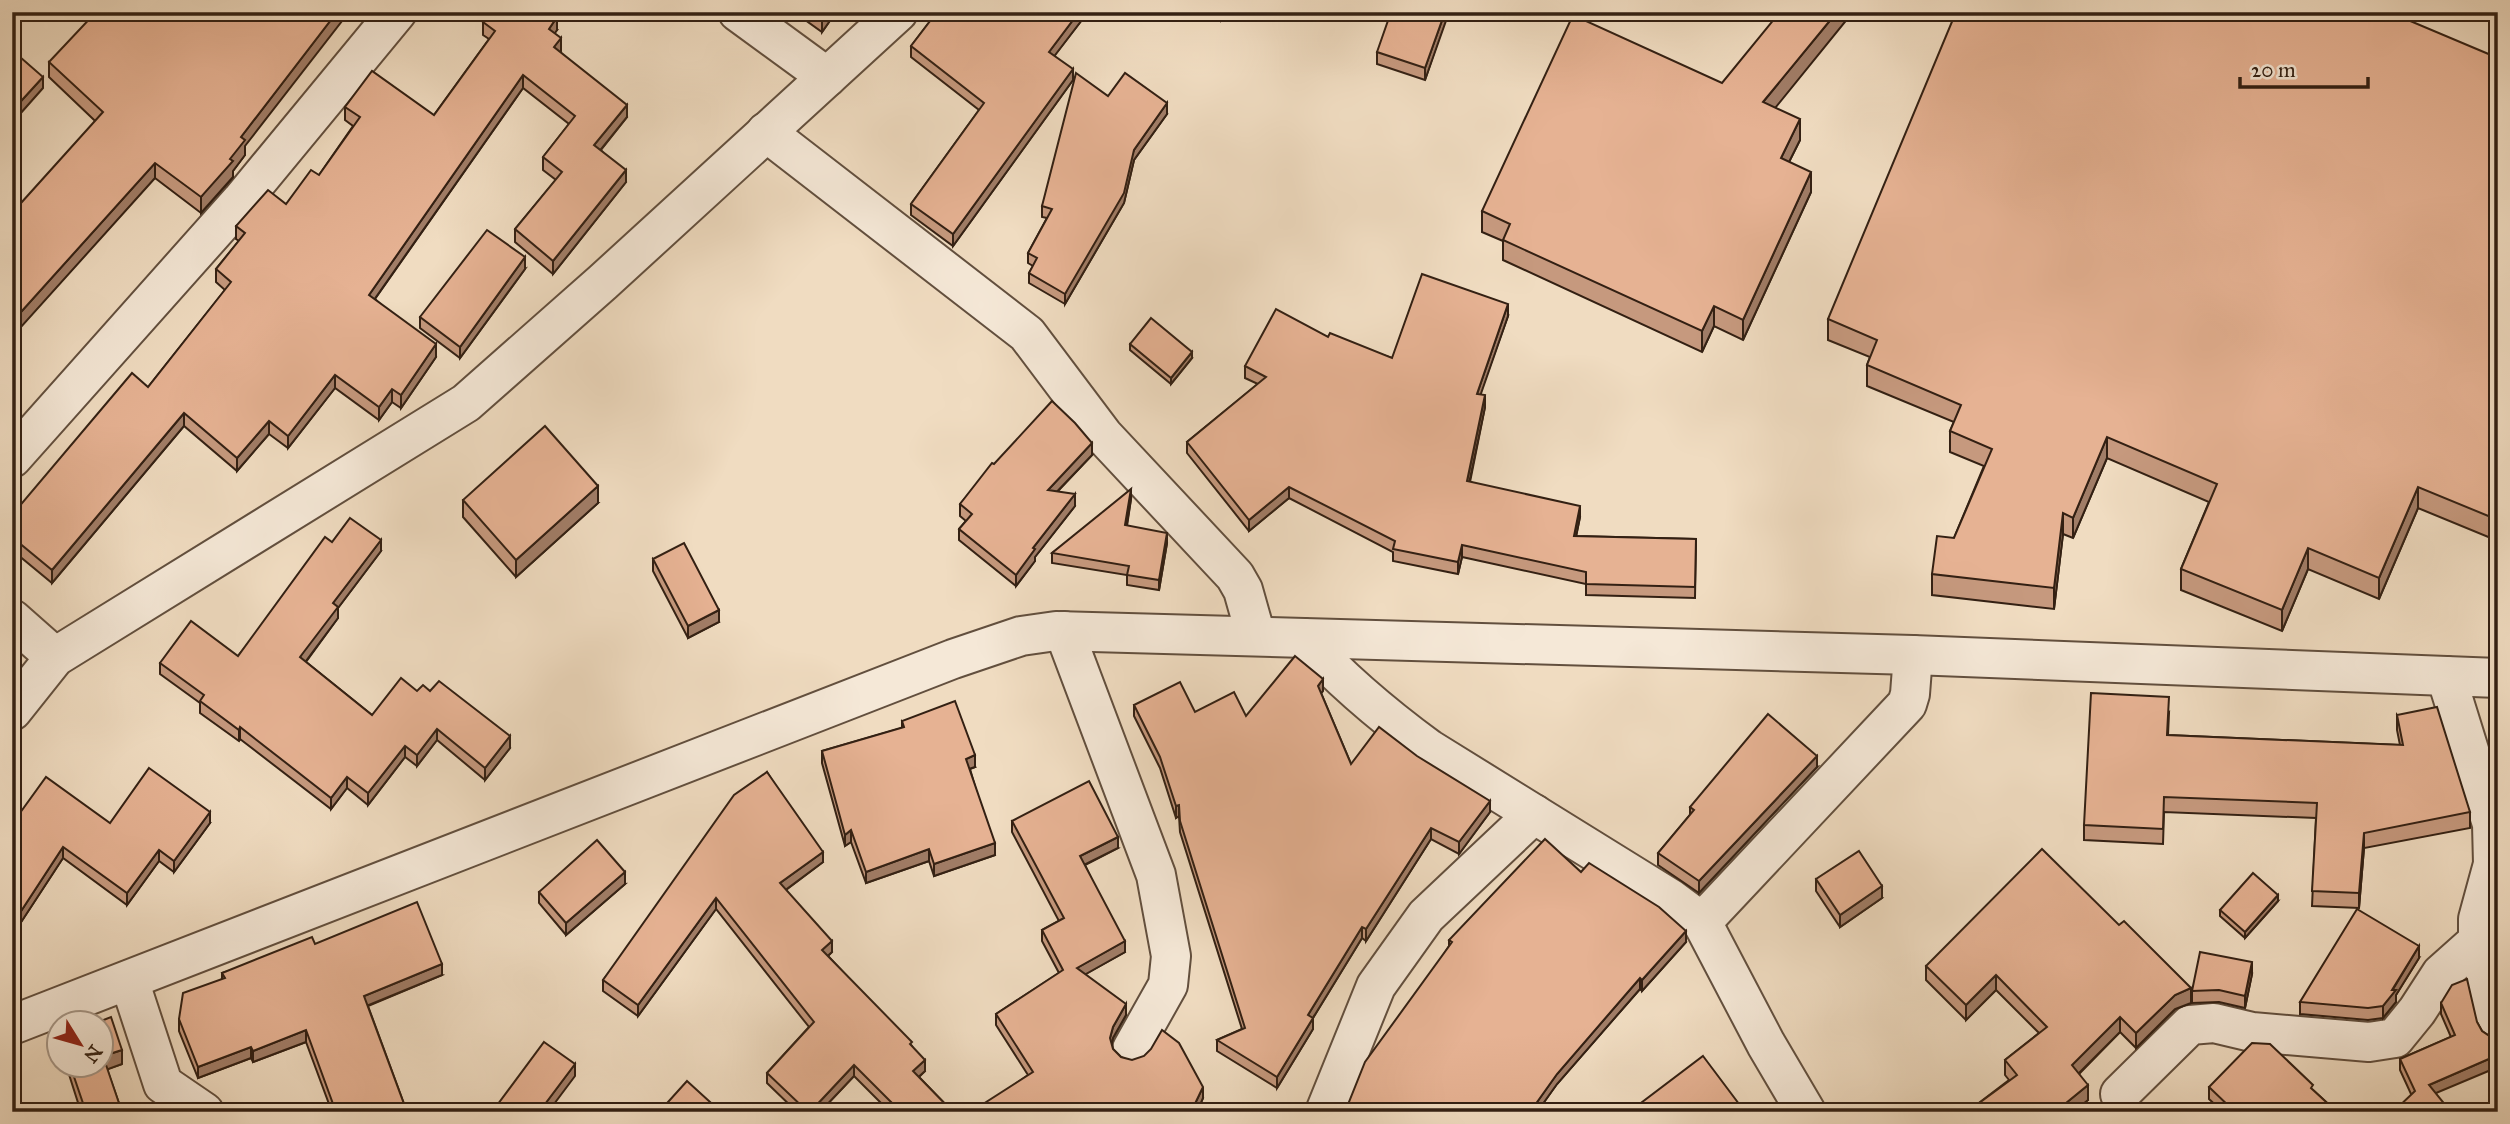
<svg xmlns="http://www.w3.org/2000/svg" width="2510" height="1124" font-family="'IM FELL Great Primer',serif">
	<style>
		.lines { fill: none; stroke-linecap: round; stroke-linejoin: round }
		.minor-casing { stroke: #624f3e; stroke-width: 42 }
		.minor { stroke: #f5e8d7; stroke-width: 38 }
		.wall { fill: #c6997e; stroke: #332013; stroke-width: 2 }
		.shaded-wall { fill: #a17d67; stroke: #332013; stroke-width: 2 }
		.building { fill: #e6b293; stroke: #332013; stroke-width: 2 }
	</style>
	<rect width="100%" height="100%" fill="#f0dcc1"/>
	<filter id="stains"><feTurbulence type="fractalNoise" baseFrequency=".00286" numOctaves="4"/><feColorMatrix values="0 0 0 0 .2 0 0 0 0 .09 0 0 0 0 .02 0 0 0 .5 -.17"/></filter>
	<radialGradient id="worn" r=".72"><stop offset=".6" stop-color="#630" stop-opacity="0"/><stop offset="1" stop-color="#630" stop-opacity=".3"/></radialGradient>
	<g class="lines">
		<defs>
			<g id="minor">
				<polyline points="738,12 827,77"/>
				<polyline points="766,132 1027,334 1103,435 1235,576 1243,590 1256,636"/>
				<polyline points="12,458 241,201 397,12"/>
				<polyline points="12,619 55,657"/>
				<polyline points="1064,631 1156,875 1171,956 1168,985 1132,1049"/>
				<path d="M1303 638C1341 680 1384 716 1429 749L1671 899 1702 922 1766 1044 1806 1112"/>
				<polyline points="2446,676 2492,824 2493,864 2478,919 2478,941 2498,1028"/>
				<polyline points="12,711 55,657 466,403 603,282 898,12"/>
				<polyline points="1702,922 1907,704 1910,694 1913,655"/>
				<polyline points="129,980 163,1084 204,1112"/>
				<polyline points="12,1025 953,659 1021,636 1056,631 1913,655 2498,678"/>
				<polyline points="2120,1094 2190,1025 2214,1023 2252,1032 2369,1042 2395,1038 2417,1011 2441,974 2478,941"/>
				<polyline points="1325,1112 1376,986 1426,916 1534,814"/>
			</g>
		</defs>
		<!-- minor casing -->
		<use href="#minor" class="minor-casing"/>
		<!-- minor -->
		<use href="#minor" class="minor"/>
	</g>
	<!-- wall -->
	<g class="wall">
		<polygon points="794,12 836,12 822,32"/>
		<polygon points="937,12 1088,12 1054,56 1073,80 953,246 911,215 911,204 979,110 911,57 911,46"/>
		<polygon points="1211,12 1227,12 1221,20"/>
		<polygon points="1448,12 1425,80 1377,64 1377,52"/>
		<polygon points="483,22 557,30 554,33 561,51 560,52 627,117 601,150 626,182 553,274 515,242 515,229 556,180 543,170 543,157 569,124 523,88 375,299 436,357 401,408 392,402 379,420 335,388 288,448 269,434 237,471 184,426 52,583 12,550 12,515 148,387 225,290 216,282 216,269 239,241 236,239 236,226 286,204 319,175 353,126 345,120 345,107 434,115 489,39 483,35"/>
		<polygon points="2498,58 2498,541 2418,508 2379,599 2308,569 2282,631 2181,590 2181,569 2209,502 2107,458 2073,538 2063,534 2054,609 1932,595 1932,574 1954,538 1984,466 1950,452 1950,431 1954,422 1867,386 1867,365 1870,357 1828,340 1828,319"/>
		<polygon points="49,62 245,146 245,155 233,171 233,177 201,213 155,178 49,77"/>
		<polygon points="1108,96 1167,114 1134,160 1124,203 1065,304 1029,283 1029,273 1033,266 1028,263 1028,253 1047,218 1042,217 1042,206"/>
		<polygon points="1775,108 1800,140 1789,162 1811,192 1743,340 1714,326 1702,352 1503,260 1503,241 1482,232 1482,211"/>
		<polygon points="525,269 460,358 420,328 420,317"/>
		<polygon points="1508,316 1480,394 1485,407 1470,482 1580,517 1576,536 1696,539 1695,598 1586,595 1586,584 1462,557 1458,574 1393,561 1393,552 1289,498 1249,531 1187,453 1187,442 1258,384 1245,378 1245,366 1328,337 1392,358"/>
		<polygon points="1130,344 1192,358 1171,384 1130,350"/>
		<polygon points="1092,455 1058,491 1075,506 1035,557 1035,561 1016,586 959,540 959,529 966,521 960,516 960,504 994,464"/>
		<polygon points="1131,499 1127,526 1167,543 1159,590 1127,585 1127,575 1052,563 1052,553"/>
		<polygon points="463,500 598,503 516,577 463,517"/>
		<polygon points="332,542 381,551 338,608 338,618 306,662 372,715 417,691 430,691 510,748 485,780 437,740 417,766 405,757 368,805 347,788 331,809 240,739 239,741 200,713 200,703 160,674 160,663 238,656"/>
		<polygon points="653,559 719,622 688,638 653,571"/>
		<polygon points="1323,691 1321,693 1351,764 1490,812 1459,854 1431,839 1366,941 1362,938 1313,1018 1313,1029 1277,1088 1217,1051 1217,1040 1242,1029 1180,832 1179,816 1176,818 1160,768 1134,716 1134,705 1195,712 1246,716"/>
		<polygon points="2169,713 2168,735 2400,745 2397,730 2397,715 2470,812 2470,828 2364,848 2359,908 2312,906 2316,818 2164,812 2163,844 2084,840 2084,825"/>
		<polygon points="902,721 975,767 970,769 995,855 934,876 929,861 866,883 851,842 845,846 822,763 822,751 902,728"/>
		<polygon points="1817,767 1699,893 1658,865 1658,853 1690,815 1690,807"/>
		<polygon points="767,772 823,862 786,890 832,952 828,956 912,1046 925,1071 919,1077 953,1112 890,1112 854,1076 820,1112 797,1112 767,1083 767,1073 809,1027 716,909 638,1016 603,991 603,980"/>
		<polygon points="1012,821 1118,848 1085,865 1125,952 1085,974 1126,1015 1113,1038 1112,1043 1113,1049 1121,1057 1203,1098 1197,1112 975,1112 1028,1075 996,1025 996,1014 1059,973 1042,941 1042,930 1059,921 1012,832"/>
		<polygon points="210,823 174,872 159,861 127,905 63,858 12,936 12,824"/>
		<polygon points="1581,872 1686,942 1642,991 1640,989 1557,1084 1537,1112 1345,1112 1449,946 1449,940"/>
		<polygon points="1816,879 1882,898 1840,927 1816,891"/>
		<polygon points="625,884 566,935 539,903 539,892"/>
		<polygon points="2278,901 2245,938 2220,916 2220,910"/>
		<polygon points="315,944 442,975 368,1006 407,1112 332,1112 306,1042 253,1062 251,1058 198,1078 179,1031 179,1019 222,979 222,973"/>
		<polygon points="2419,958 2396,995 2396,1002 2383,1018 2368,1020 2300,1014 2300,1002"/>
		<polygon points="1926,966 2191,1003 2175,1009 2136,1048 2120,1032 2079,1074 2088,1100 2073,1112 1967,1112 2009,1080 2005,1075 2005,1060 2039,1033 1996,990 1966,1020 1926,980"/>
		<polygon points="2252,974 2245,1008 2219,1002 2192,1003 2192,991"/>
		<polygon points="2441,1003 2477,1022 2482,1031 2491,1037 2498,1038 2498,1050 2436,1093 2411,1094 2400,1070 2400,1059 2451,1037 2441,1014"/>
		<polygon points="122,1064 107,1069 122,1112 81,1112 66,1065"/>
		<polygon points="2209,1087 2313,1090 2337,1112 2223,1112 2209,1099"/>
	</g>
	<!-- shaded-wall -->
	<g class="shaded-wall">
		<polygon points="337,12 349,12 245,146 245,155 233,171 233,177 201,213 201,197 241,137"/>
		<polygon points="827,12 836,12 822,32 822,20"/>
		<polygon points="1079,12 1088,12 1049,63 1049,52"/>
		<polygon points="1221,12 1227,12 1221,20"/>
		<polygon points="1445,12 1448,12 1448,15 1425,80 1425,68"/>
		<polygon points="1837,12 1853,12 1763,123 1763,102"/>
		<polygon points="557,17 557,30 549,42 549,29"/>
		<polygon points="561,38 561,51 554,60 554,47"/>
		<polygon points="1073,69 1073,80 953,246 953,234"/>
		<polygon points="523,75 523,88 369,307 369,295"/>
		<polygon points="43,77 43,88 12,123 12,111"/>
		<polygon points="1167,103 1167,114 1134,160 1124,203 1065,304 1065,294 1134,150"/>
		<polygon points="627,105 627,117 594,158 594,145"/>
		<polygon points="1800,119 1800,140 1781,178 1781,158"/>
		<polygon points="155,163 155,178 12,337 12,322"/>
		<polygon points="626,170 626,182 553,274 553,261"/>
		<polygon points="1811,172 1811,192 1743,340 1743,320"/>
		<polygon points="525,257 525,269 460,358 460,347"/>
		<polygon points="1508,304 1508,316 1477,405 1477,394"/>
		<polygon points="1714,306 1714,326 1702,352 1702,331"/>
		<polygon points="436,344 436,357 401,408 401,395"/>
		<polygon points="1192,352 1192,358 1171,384 1171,378"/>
		<polygon points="335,375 335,388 288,448 288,436"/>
		<polygon points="392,389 392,402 379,420 379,407"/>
		<polygon points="1485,395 1485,407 1467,493 1467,481"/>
		<polygon points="184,413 184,426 52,583 52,570"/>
		<polygon points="269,421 269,434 237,471 237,458"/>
		<polygon points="2107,437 2107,458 2073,538 2073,518"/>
		<polygon points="1092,443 1092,455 1048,501 1048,490"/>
		<polygon points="598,486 598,503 516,577 516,560"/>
		<polygon points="1289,487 1289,498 1249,531 1249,520"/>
		<polygon points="2418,487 2418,508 2379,599 2379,578"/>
		<polygon points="1131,489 1131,499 1125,535 1125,525"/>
		<polygon points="1075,494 1075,506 1035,557 1035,561 1016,586 1016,575 1033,548"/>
		<polygon points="1580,506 1580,517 1574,547 1574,536"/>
		<polygon points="2063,513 2063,534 2054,609 2054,588"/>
		<polygon points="1167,533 1167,543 1159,590 1159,580"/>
		<polygon points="381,540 381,551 338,608 338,618 300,669 300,657 333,603"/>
		<polygon points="1462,545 1462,557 1458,574 1458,562"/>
		<polygon points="2308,548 2308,569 2282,631 2282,610"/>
		<polygon points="719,610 719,622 688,638 688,626"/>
		<polygon points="15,657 15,669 12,672 12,661"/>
		<polygon points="1323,679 1323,691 1318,697 1318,686"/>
		<polygon points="240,727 240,739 239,741 239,730"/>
		<polygon points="437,729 437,740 417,766 417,755"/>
		<polygon points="510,736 510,748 485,780 485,768"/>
		<polygon points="405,746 405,757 368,805 368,793"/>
		<polygon points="975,755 975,767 966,770 966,759"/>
		<polygon points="1817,756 1817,767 1699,893 1699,881"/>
		<polygon points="347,777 347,788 331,809 331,798"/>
		<polygon points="1490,801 1490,812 1459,854 1459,842"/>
		<polygon points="1179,805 1179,816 1176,818 1176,806"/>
		<polygon points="210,812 210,823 174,872 174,861"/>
		<polygon points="1431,828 1431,839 1366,941 1366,929"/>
		<polygon points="851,830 851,842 845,846 845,835"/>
		<polygon points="2364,833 2364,848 2359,908 2359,893"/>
		<polygon points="1118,837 1118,848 1080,867 1080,856"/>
		<polygon points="995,843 995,855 934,876 934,864"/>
		<polygon points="63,847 63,858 12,936 12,925"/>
		<polygon points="929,849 929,861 866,883 866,872"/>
		<polygon points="159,850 159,861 127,905 127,893"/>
		<polygon points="823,852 823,862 780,894 780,883"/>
		<polygon points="625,872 625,884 566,935 566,923"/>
		<polygon points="1882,886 1882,898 1840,927 1840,915"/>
		<polygon points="2278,895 2278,901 2245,938 2245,932"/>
		<polygon points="716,898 716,909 638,1016 638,1005"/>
		<polygon points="1362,927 1362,938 1308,1026 1308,1015"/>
		<polygon points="1686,931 1686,942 1642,991 1642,980"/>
		<polygon points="832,941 832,952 822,961 822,950"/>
		<polygon points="1125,941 1125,952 1077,979 1077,968"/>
		<polygon points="2419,946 2419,958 2396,995 2396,1002 2383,1018 2383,1006"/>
		<polygon points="2252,962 2252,974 2245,1008 2245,996"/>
		<polygon points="442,964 442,975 364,1007 364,996"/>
		<polygon points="1996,975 1996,990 1966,1020 1966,1005"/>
		<polygon points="1640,978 1640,989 1557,1084 1537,1112 1530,1112 1557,1074"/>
		<polygon points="2191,988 2191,1003 2175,1009 2136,1048 2136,1033 2175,995"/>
		<polygon points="1126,1004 1126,1015 1113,1038 1110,1049 1110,1038 1113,1027"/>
		<polygon points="2120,1017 2120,1032 2072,1080 2072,1065"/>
		<polygon points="1313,1018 1313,1029 1277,1088 1277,1077"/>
		<polygon points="306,1030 306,1042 253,1062 253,1051"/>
		<polygon points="2498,1039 2498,1050 2492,1053 2492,1041"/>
		<polygon points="251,1047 251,1058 198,1078 198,1067"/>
		<polygon points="122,1050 122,1064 103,1071 103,1056"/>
		<polygon points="2498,1055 2498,1067 2429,1096 2429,1085"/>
		<polygon points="925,1060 925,1071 913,1082 913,1071"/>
		<polygon points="575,1064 575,1076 548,1112 539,1112"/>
		<polygon points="854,1065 854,1076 820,1112 810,1112"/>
		<polygon points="2088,1085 2088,1100 2073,1112 2055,1112"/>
		<polygon points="1203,1087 1203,1098 1197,1112 1191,1112"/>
	</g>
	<!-- building -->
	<g class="building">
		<polygon points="96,12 337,12 241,137 245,140 230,159 233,161 201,197 155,163 12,322 12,213 103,112 49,62"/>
		<polygon points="490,12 550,12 557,17 549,29 561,38 554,47 627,105 594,145 626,170 553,261 515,229 562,172 543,157 575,116 523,75 369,295 436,344 401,395 392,389 379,407 335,375 288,436 269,421 237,458 184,413 52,570 12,537 12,515 132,373 148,387 231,282 216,269 245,233 236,226 268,190 286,204 311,170 319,175 360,117 345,107 372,71 434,115 495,31 483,22"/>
		<polygon points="810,12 827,12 822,20"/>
		<polygon points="937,12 1079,12 1049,52 1073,69 953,234 911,204 984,103 911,46"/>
		<polygon points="1391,12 1445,12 1425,68 1377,52"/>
		<polygon points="1780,12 1837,12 1763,102 1800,119 1781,158 1811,172 1743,320 1714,306 1702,331 1503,240 1510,224 1482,211 1573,15 1722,83"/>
		<polygon points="1956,12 2389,12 2498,58 2498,520 2418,487 2379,578 2308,548 2282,610 2181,569 2217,484 2107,437 2073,518 2063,513 2054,588 1932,574 1937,536 1954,538 1992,449 1950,431 1961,405 1867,365 1877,340 1828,319"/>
		<polygon points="12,50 43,77 12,111"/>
		<polygon points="1076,73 1108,96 1125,73 1167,103 1134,150 1124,193 1065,294 1029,273 1037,258 1028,253 1052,209 1042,206"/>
		<polygon points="487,230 525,257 460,347 420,317"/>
		<polygon points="1422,274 1508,304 1477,394 1485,395 1467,481 1580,506 1574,536 1696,539 1695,587 1586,584 1586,572 1462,545 1458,562 1393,549 1395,541 1289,487 1249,520 1187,442 1266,377 1245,366 1276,309 1328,337 1330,333 1392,358"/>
		<polygon points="1151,318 1192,352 1171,378 1130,344"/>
		<polygon points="1052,401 1075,423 1092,443 1048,490 1075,494 1033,548 1035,549 1016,575 959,529 972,514 960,504 992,463 994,464"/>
		<polygon points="545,426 598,486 516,560 463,500"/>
		<polygon points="1131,489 1125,525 1167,533 1159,580 1127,575 1129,566 1052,553"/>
		<polygon points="350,518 381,540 333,603 338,607 300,657 372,715 401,678 417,691 423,685 430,691 439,681 510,736 485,768 437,729 417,755 405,746 368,793 347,777 331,798 240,727 239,730 200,701 204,695 160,663 191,621 238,656 325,537 332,542"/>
		<polygon points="684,543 719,610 688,626 653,559"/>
		<polygon points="1295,656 1323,679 1318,686 1351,764 1379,727 1417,756 1490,801 1459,842 1431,828 1366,929 1362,927 1308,1015 1313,1018 1277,1077 1217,1040 1245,1028 1180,821 1179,805 1176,806 1160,757 1134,705 1180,682 1195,712 1234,692 1246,716"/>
		<polygon points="2091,693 2169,697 2167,735 2403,745 2397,715 2437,707 2470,812 2364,833 2359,893 2312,891 2317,803 2164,797 2163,829 2084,825"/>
		<polygon points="955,701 975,755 966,759 995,843 934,864 929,849 866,872 851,830 845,835 822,751 904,727 902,721"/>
		<polygon points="1768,714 1817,756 1699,881 1658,853 1694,810 1690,807"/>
		<polygon points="149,768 210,812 174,861 159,850 127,893 63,847 12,925 12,824 46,777 110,823"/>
		<polygon points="767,772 823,852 780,883 832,941 822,950 912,1042 910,1044 925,1060 913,1071 953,1112 901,1112 854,1065 810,1112 808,1112 767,1073 814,1022 716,898 638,1005 603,980 734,795"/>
		<polygon points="1089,781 1118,837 1080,856 1125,941 1077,968 1126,1004 1113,1027 1110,1038 1113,1049 1121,1057 1132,1060 1144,1056 1151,1049 1162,1030 1179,1043 1203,1087 1191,1112 975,1112 980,1106 1033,1072 996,1014 1063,970 1042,930 1064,918 1012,821"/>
		<polygon points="1545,839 1581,872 1589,863 1659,907 1686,931 1642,980 1640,978 1557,1074 1530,1112 1345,1112 1365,1062 1452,942 1449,940"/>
		<polygon points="597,840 625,872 566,923 539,892"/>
		<polygon points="2042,849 2119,925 2124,921 2191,988 2175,995 2136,1033 2120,1017 2072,1065 2088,1085 2055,1112 1967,1112 2017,1075 2005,1060 2047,1027 1996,975 1966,1005 1926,966"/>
		<polygon points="1859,851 1882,886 1840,915 1816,879"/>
		<polygon points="2253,873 2278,895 2245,932 2220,910"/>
		<polygon points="417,902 442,964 364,996 407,1112 336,1112 306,1030 253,1051 251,1047 198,1067 179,1019 183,993 225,978 222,973 312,937 315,944"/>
		<polygon points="2357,909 2419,946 2392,990 2396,990 2383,1006 2368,1008 2300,1002"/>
		<polygon points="2200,952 2252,962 2245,996 2219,990 2192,991"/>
		<polygon points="2467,979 2477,1022 2482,1031 2491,1037 2498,1038 2498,1039 2492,1041 2498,1055 2429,1085 2451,1112 2393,1112 2415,1091 2400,1059 2455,1035 2441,1003 2452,985"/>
		<polygon points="111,1017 122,1050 103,1056 122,1112 86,1112 70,1065 102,1065 102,1023 96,1023"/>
		<polygon points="544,1042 575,1064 539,1112 501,1112 495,1108"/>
		<polygon points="2252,1043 2270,1044 2313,1085 2311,1088 2337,1112 2235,1112 2209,1087"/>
		<polygon points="1703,1056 1745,1112 1629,1112"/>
		<polygon points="687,1081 721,1112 659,1112"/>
	</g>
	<!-- margin -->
	<rect width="2510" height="1124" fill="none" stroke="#f0dcc1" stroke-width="42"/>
	<rect x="14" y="14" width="2482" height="1096" fill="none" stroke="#332013" stroke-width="3.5"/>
	<rect x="21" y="21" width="2468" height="1082" fill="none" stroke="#332013" stroke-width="2"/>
	<!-- north arrow -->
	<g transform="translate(80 1044) rotate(127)"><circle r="33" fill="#f5e8d7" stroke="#a79889" stroke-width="2"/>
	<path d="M0-5L12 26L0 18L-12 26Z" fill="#8f2418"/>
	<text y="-10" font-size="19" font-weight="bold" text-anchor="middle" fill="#332013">N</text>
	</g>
	<!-- scale -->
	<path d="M2240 77v10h128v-10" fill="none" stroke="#332013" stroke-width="3.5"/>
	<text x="2251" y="77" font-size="21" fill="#332013" stroke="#f5e8d7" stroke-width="5" paint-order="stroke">20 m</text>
	<rect width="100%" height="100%" filter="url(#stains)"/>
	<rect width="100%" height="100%" fill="url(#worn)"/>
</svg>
